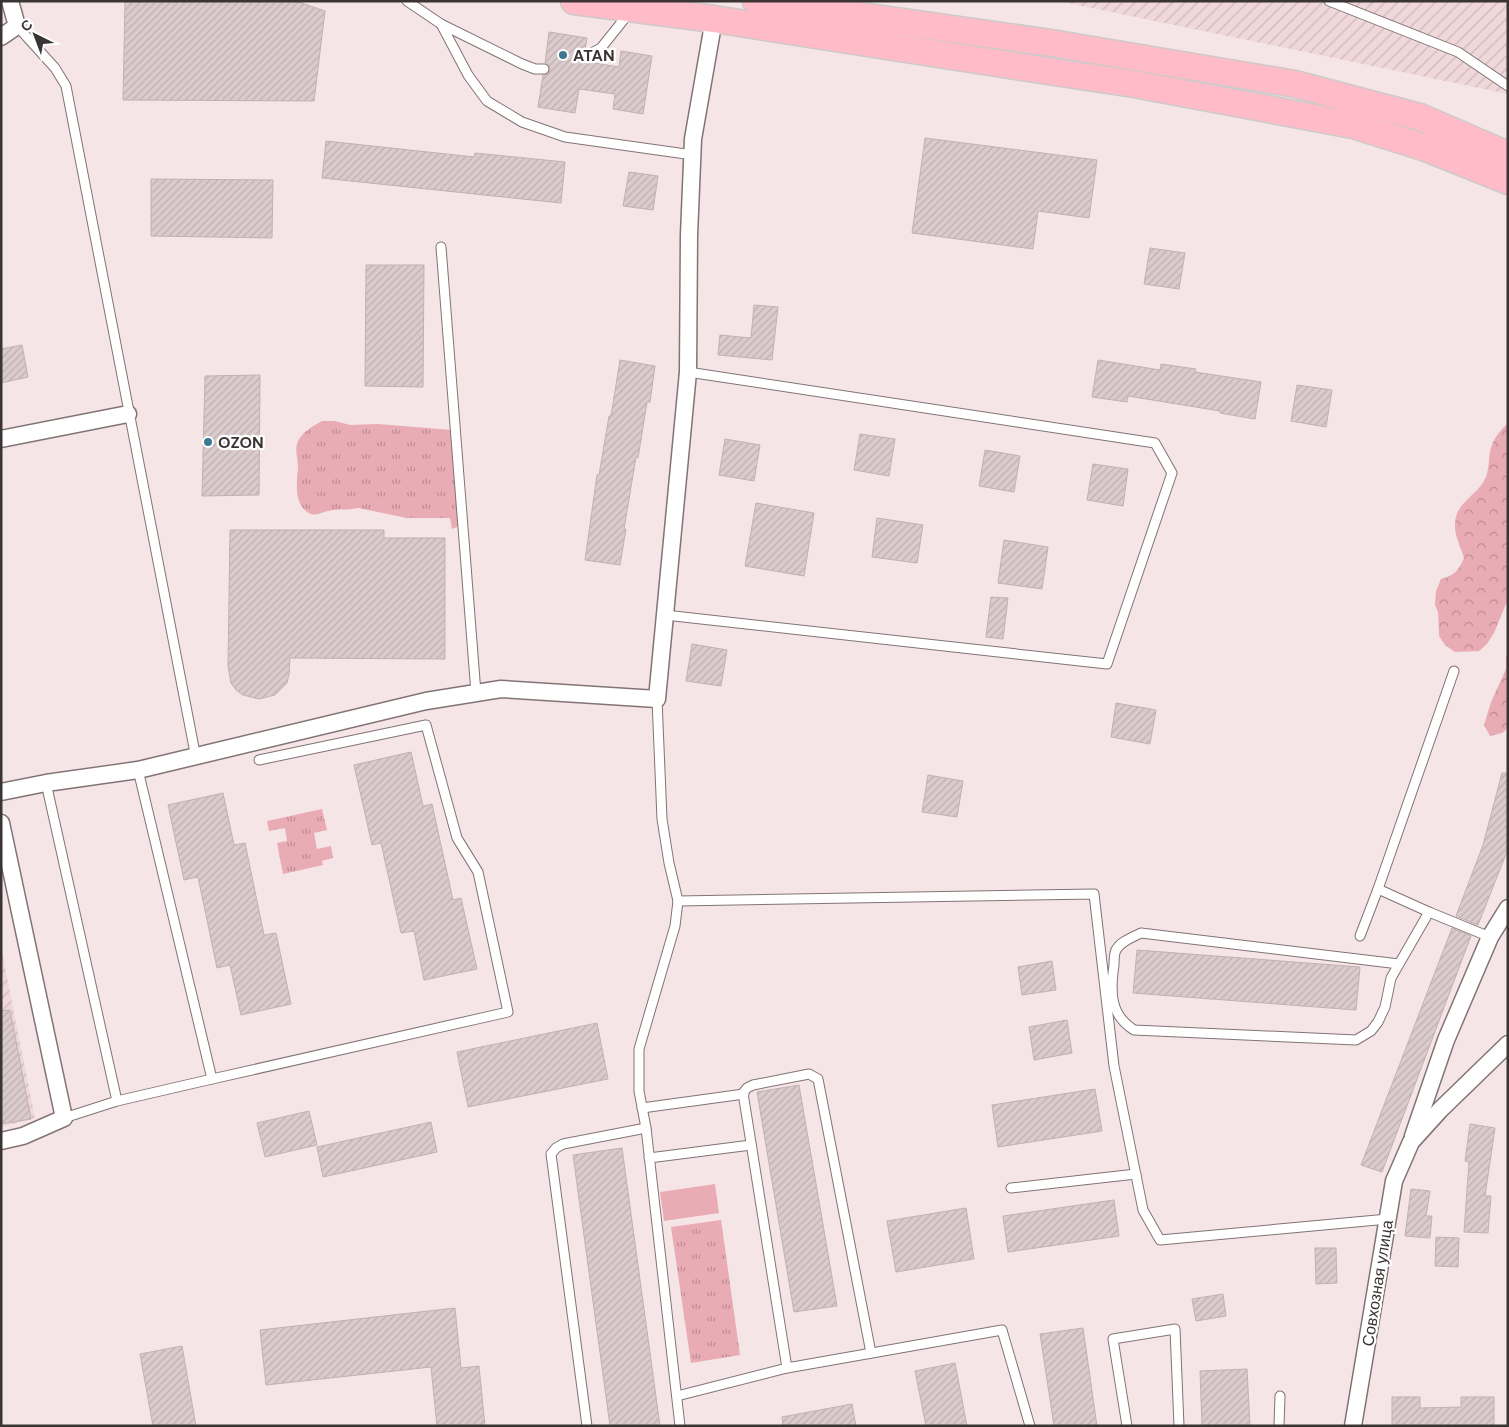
<svg xmlns="http://www.w3.org/2000/svg" width="1509" height="1427" font-family="'DM Sans',sans-serif">
	<style>
		.industrial { fill: url(#industrial-furrows) }
		.green { fill: #e9abb4 }
		.forest { fill: url(#forest-crowns) }
		.park { fill: url(#park-tufts) }
		.building { fill: url(#building-hatch); stroke: #c0b1b2 }
		.lines { fill: none; stroke-linecap: round; stroke-linejoin: round }
		.service-casing { stroke: #827375; stroke-width: 11 }
		.minor-casing { stroke: #827375; stroke-width: 19 }
		.primary-casing { stroke: #cccaca; stroke-width: 29 }
		.service { stroke: #fff; stroke-width: 9 }
		.minor { stroke: #fff; stroke-width: 16 }
		.primary { stroke: #ffbbc7; stroke-width: 26 }
		.poi-dot { fill: #3d7790; stroke: #fff; stroke-width: 2 }
		.labels { text-anchor: middle; stroke-width: 4.5; stroke-linejoin: round; paint-order: stroke }
		.poi-label { font-size: 16px; font-weight: bold; fill: #3a3435; stroke: #fff; text-anchor: start }
		.street-label { font-size: 16px; fill: #3a3435; stroke: #fff }
	</style>
	<defs>
		<pattern id="industrial-furrows" width="10" height="10" patternUnits="userSpaceOnUse" patternTransform="scale(1.25)"><rect width="10" height="10" fill="#efd7da"/><path d="M-1 1l2-2M0 10L10 0M9 11l2-2" fill="none" stroke="#ceb9bc"/></pattern>
		<pattern id="forest-crowns" width="20" height="18" patternUnits="userSpaceOnUse" patternTransform="scale(1.25)"><rect width="20" height="18" fill="#e9abb4"/><path d="M2 6a3 3 0 1 1 6 0M12 15a3 3 0 1 1 6 0" fill="none" stroke="#be8c93"/></pattern>
		<pattern id="park-tufts" width="24" height="20" patternUnits="userSpaceOnUse" patternTransform="scale(1.25)"><rect width="24" height="20" fill="#e9abb4"/><path d="M3 7l-1-3M5 7V3M7 7l1-3M15 17l-1-3M17 17v-4M19 17l1-3" fill="none" stroke="#be8c93"/></pattern>
		<pattern id="building-hatch" width="6" height="6" patternUnits="userSpaceOnUse" patternTransform="scale(1.25)"><rect width="6" height="6" fill="#dbcbcd"/><path d="M-1 1l2-2M0 6l6-6M5 7l2-2" fill="none" stroke="#bdafb1"/></pattern>
	</defs>
	<rect width="100%" height="100%" fill="#f6e5e7"/>
	<!-- industrial -->
	<g class="industrial">
		<polygon points="1058,1 1508,1 1508,94"/>
		<polygon points="1,947 35,1118 1,1127"/>
	</g>
	<!-- green -->
	<polygon class="green" points="715,1184 719,1213 664,1221 660,1192"/>
	<!-- forest -->
	<g class="forest">
		<path d="M1508 423V599L1494 633 1487 644 1479 651 1455 652 1445 645 1439 636 1438 612 1435 605 1436 591 1441 579C1455 575 1458 571 1464 558 1461 547 1454 535 1455 524 1455 505 1473 497 1483 483 1491 471 1487 457 1492 445 1495 436 1502 429 1508 423Z"/>
		<polygon points="1508,654 1508,728 1502,733 1490,736 1484,725 1491,702 1506,669 1506,657"/>
	</g>
	<!-- park -->
	<g class="park">
		<path d="M322 421H335L350 425 378 424 452 430 462 522 457 527 452 529 450 518H407L358 508C348 511 338 508 328 511 322 512 316 517 309 513 293 504 297 482 298 467 298 460 295 451 297 444 300 433 313 426 322 421Z"/>
		<polygon points="322,809 327,830 314,833 317,849 331,846 333,858 322,861 323,865 283,874 277,843 287,841 285,828 269,831 267,821"/>
		<polygon points="721,1220 740,1355 691,1363 671,1227"/>
	</g>
	<!-- building -->
	<g class="building">
		<polygon points="125,1 296,1 325,11 314,101 123,100"/>
		<polygon points="549,32 587,38 585,50 579,53 578,56 579,60 583,63 588,62 619,67 621,51 652,56 643,114 613,109 615,94 579,89 575,113 538,107 543,75 548,74 550,69 549,65 545,63"/>
		<polygon points="925,138 1097,160 1089,218 1038,211 1033,249 912,233"/>
		<polygon points="326,141 474,157 475,153 565,162 561,203 322,178"/>
		<polygon points="629,172 658,176 653,210 623,206"/>
		<polygon points="151,179 273,180 272,238 151,236"/>
		<polygon points="1150,248 1185,253 1179,289 1144,284"/>
		<polygon points="366,265 424,265 423,387 365,386"/>
		<polygon points="754,305 778,307 772,360 718,355 720,335 751,338"/>
		<polygon points="22,345 28,377 1,383 1,349"/>
		<polygon points="620,360 655,366 650,402 647,402 638,458 636,457 624,529 626,529 620,565 585,560 597,475 599,475 609,416 611,416"/>
		<polygon points="1098,360 1160,370 1161,364 1196,369 1195,372 1261,382 1255,419 1220,413 1220,411 1128,396 1127,402 1092,397"/>
		<polygon points="260,375 259,495 202,496 205,376"/>
		<polygon points="1297,385 1332,390 1326,427 1291,421"/>
		<polygon points="860,434 895,439 889,476 854,470"/>
		<polygon points="725,439 760,445 754,481 719,475"/>
		<polygon points="985,450 1020,456 1014,492 979,486"/>
		<polygon points="1093,464 1128,469 1123,506 1087,500"/>
		<polygon points="756,503 814,513 804,576 745,566"/>
		<polygon points="877,518 923,525 917,563 872,557"/>
		<polygon points="230,530 384,530 384,538 445,538 445,659 290,658 289,674 287,683 275,695 259,699 243,695 236,690 231,683 228,666"/>
		<polygon points="1004,540 1048,547 1042,589 998,583"/>
		<polygon points="991,597 1008,598 1003,639 986,637"/>
		<polygon points="692,644 727,650 721,686 686,681"/>
		<polygon points="1116,703 1156,710 1150,744 1111,737"/>
		<polygon points="411,752 423,806 432,804 453,900 461,898 477,969 424,980 414,931 401,933 381,843 372,845 354,765"/>
		<polygon points="1502,773 1508,773 1508,849 1478,925 1456,916 1483,845"/>
		<polygon points="928,775 963,781 957,817 922,812"/>
		<polygon points="223,793 234,845 245,843 264,935 276,933 291,1004 241,1015 230,965 217,968 198,877 184,880 168,805"/>
		<polygon points="1452,928 1471,936 1382,1172 1361,1165"/>
		<polygon points="1137,950 1360,967 1356,1010 1133,993"/>
		<polygon points="1052,961 1056,990 1022,995 1018,967"/>
		<polygon points="10,1010 31,1119 1,1124 1,1011"/>
		<polygon points="1067,1020 1072,1053 1034,1060 1029,1027"/>
		<polygon points="597,1023 608,1079 468,1107 457,1052"/>
		<polygon points="799,1085 837,1306 794,1312 757,1092"/>
		<polygon points="1095,1089 1102,1131 998,1147 992,1105"/>
		<polygon points="309,1111 317,1145 265,1157 257,1123"/>
		<polygon points="431,1122 437,1152 323,1177 317,1147"/>
		<polygon points="1470,1124 1495,1128 1485,1196 1491,1196 1488,1233 1464,1232 1469,1162 1465,1161"/>
		<polygon points="622,1148 660,1426 610,1426 573,1155"/>
		<polygon points="1411,1189 1430,1191 1426,1216 1432,1216 1430,1238 1405,1236"/>
		<polygon points="1114,1200 1119,1236 1008,1252 1003,1216"/>
		<polygon points="966,1208 974,1259 896,1272 887,1221"/>
		<polygon points="1436,1237 1459,1238 1458,1267 1435,1266"/>
		<polygon points="1315,1248 1336,1248 1337,1283 1316,1284"/>
		<polygon points="1223,1294 1226,1316 1196,1321 1192,1299"/>
		<polygon points="455,1308 461,1368 479,1366 485,1426 437,1426 431,1367 266,1385 260,1330"/>
		<polygon points="1083,1328 1097,1426 1054,1426 1040,1334"/>
		<polygon points="182,1346 196,1426 153,1426 140,1354"/>
		<polygon points="955,1363 967,1426 926,1426 915,1371"/>
		<polygon points="1247,1369 1250,1426 1202,1426 1200,1371"/>
		<polygon points="1392,1397 1420,1397 1420,1408 1461,1407 1461,1397 1494,1397 1494,1426 1392,1426"/>
		<polygon points="852,1404 856,1426 783,1426 782,1417"/>
	</g>
	<g class="lines">
		<defs>
			<g id="service">
				<polyline points="407,1 441,24 522,64 535,69 544,69"/>
				<polyline points="1329,1 1458,52 1508,86"/>
				<polyline points="441,24 468,75 487,101 522,122 565,137 693,155"/>
				<polyline points="17,26 55,68 66,86 196,758"/>
				<polyline points="584,57 601,48 629,13"/>
				<polyline points="441,247 476,693"/>
				<polyline points="665,615 1107,664 1172,473 1155,443 688,372"/>
				<polyline points="657,699 662,819 669,863 678,901 675,926 639,1049 639,1091 646,1128 680,1426"/>
				<polyline points="138,770 212,1079"/>
				<polyline points="46,783 117,1101"/>
				<polyline points="678,901 1094,894 1114,1066 1143,1210 1160,1240 1388,1219"/>
				<polyline points="1429,912 1378,889 1454,671"/>
				<polyline points="1360,936 1378,889"/>
				<path d="M1399 964 1141 933C1133 937 1121 941 1116 950 1114 954 1114 961 1114 965 1110 992 1110 1015 1134 1030L1356 1040 1371 1031 1378 1022 1385 1007 1391 978 1429 912 1490 937"/>
				<polyline points="642,1108 744,1094"/>
				<polyline points="64,1118 117,1101 212,1079 508,1012 478,872 457,838 426,725 259,760"/>
				<polyline points="649,1158 751,1145"/>
				<polyline points="1011,1188 1136,1174"/>
				<polyline points="787,1368 743,1093 747,1088 753,1085 809,1074 818,1079 871,1353"/>
				<polyline points="677,1396 787,1368 1002,1330 1030,1426"/>
				<polyline points="587,1426 551,1154 556,1148 563,1144 646,1128"/>
				<polyline points="1127,1426 1113,1339 1175,1329 1179,1426"/>
				<polyline points="1279,1426 1280,1396"/>
			</g>
			<g id="minor">
				<polyline points="1,37 17,26 10,1"/>
				<polyline points="1,439 128,414"/>
				<polyline points="1,792 46,783 138,770 426,701 501,689 657,699 688,372 689,235 693,139 714,19"/>
				<polyline points="1,823 64,1118 23,1136 1,1141"/>
				<polyline points="1413,1136 1446,1040 1490,937 1508,908"/>
				<polyline points="1353,1426 1394,1181 1411,1142 1440,1110 1508,1044"/>
			</g>
			<g id="primary">
				<polyline points="574,1 714,19 1048,71 1134,84 1353,125 1426,148 1508,181"/>
				<polyline points="756,1 1051,43 1295,84 1420,117 1508,155"/>
			</g>
		</defs>
		<!-- service casing -->
		<use href="#service" class="service-casing"/>
		<!-- minor casing -->
		<use href="#minor" class="minor-casing"/>
		<!-- primary casing -->
		<use href="#primary" class="primary-casing"/>
		<!-- service -->
		<use href="#service" class="service"/>
		<!-- minor -->
		<use href="#minor" class="minor"/>
		<!-- primary -->
		<use href="#primary" class="primary"/>
	</g>
	<!-- markers -->
	<g class="poi-dot">
		<circle cx="563" cy="55" r="5"/>
		<circle cx="208" cy="442" r="5"/>
	</g>
	<g class="labels">
		<!-- poi labels -->
		<g class="poi-label">
			<text x="573" y="61">ATAN</text>
			<text x="218" y="448">OZON</text>
		</g>
		<!-- street labels -->
		<g class="street-label">
			<text transform="translate(1377 1283) rotate(-81)" y="6">Совхозная улица</text>
		</g>
	</g>
	<!-- border -->
	<rect width="1509" height="1427" fill="none" stroke="#3a3435" stroke-width="5"/>
	<!-- north arrow -->
	<g transform="translate(35 35) rotate(318)" stroke="#ffffff" stroke-width="4" paint-order="stroke">
	<path d="M0-4L9 19L0 12L-9 19Z" fill="#3a3435"/>
	<text y="-8" font-size="14" font-weight="bold" text-anchor="middle" fill="#3a3435">С</text>
	</g>
</svg>
